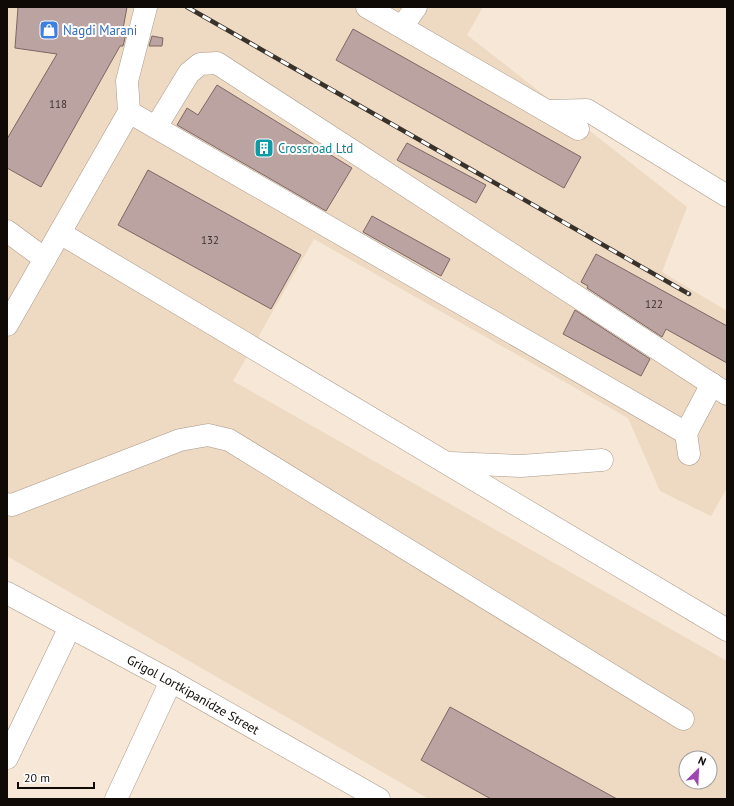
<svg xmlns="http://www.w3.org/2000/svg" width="734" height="806" font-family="'PT Sans',sans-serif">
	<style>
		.built { fill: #eed9c2; fill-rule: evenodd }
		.building { fill: #bba3a1; stroke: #7c6664 }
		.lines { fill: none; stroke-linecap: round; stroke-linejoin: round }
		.minor-casing { stroke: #a8998a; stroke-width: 23 }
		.minor { stroke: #fff; stroke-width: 22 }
		.rail-casing { stroke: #39322b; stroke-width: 4.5 }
		.rail { stroke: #fff; stroke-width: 3; stroke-dasharray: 9; stroke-linecap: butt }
		.labels { text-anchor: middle; stroke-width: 4; stroke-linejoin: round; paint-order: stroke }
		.number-label { font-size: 11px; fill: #3a302d }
		.shop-label { font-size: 13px; fill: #366cbe; stroke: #fff; text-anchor: start }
		.culture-label { font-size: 13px; fill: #0d838f; stroke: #fff; text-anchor: start }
		.street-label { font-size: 13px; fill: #0f0a06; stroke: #fff }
	</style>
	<rect width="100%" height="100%" fill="#f6e7d6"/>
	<!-- built -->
	<path class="built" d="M7 7H483L467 35 687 207 662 272 727 311V488L711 516 660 491 628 418 314 239 233 381 727 661V799H429L7 556ZM686 758H710V782H686Z"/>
	<!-- building -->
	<g class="building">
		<polygon points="18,7 127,7 123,29 127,30 123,46 120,46 41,187 7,168 7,139 57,54 15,48"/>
		<polygon points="353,29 581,157 564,188 336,60"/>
		<polygon points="152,36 163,38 162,46 149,46"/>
		<polygon points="217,85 352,168 326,211 177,125 187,108 198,115"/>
		<polygon points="407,143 486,185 476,203 397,160"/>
		<polygon points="148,170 301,255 271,309 118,225"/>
		<polygon points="372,216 450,259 441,276 363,232"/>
		<polygon points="596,254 727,326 727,363 666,329 662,337 587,288 588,286 581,282"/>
		<polygon points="575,310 650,359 641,376 563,334"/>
		<polygon points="450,707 617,799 491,799 421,760"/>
	</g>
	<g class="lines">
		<defs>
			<g id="minor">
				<polyline points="367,7 578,129"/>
				<polyline points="402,27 416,7"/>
				<polyline points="547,111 587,110 727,196"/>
				<polyline points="129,112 686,433 689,454"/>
				<polyline points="156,127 189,73 200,64 217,63 727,394"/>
				<polyline points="7,231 45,259"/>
				<polyline points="60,233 727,630"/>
				<polyline points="7,325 129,112 127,81 146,7"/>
				<polyline points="686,433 712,384"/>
				<polyline points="451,463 521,466 602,460"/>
				<polyline points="7,504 12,505 180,440 208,435 229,440 683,719"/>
				<path id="s1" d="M7 593 171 681 379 799"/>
				<polyline points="7,758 70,627"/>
				<polyline points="116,799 171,681"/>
			</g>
		</defs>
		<!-- minor casing -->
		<use href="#minor" class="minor-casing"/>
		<!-- minor -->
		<use href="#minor" class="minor"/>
		<defs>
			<polyline id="rail" points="187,7 689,294"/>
		</defs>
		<!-- rail casing -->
		<use href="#rail" class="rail-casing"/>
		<!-- rail -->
		<use href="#rail" class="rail"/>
	</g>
	<!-- icons -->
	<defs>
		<symbol id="shop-square" viewBox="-11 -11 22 22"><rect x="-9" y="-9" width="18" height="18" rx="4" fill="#3f7fe0" stroke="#fff"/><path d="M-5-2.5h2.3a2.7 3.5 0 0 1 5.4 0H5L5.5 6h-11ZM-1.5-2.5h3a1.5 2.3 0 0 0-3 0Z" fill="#fff"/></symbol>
		<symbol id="building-square" viewBox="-11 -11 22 22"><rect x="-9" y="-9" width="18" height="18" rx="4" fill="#0f9aa8" stroke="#fff"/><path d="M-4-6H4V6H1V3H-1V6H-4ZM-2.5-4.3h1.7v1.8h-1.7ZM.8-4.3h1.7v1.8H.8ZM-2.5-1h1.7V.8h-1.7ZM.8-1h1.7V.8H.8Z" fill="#fff"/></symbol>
	</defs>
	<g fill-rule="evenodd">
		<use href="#shop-square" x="38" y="19" width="22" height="22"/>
		<use href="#building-square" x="253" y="137" width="22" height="22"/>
	</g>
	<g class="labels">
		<!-- number labels -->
		<g class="number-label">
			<text x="58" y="108">118</text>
			<text x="210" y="244">132</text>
			<text x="654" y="308">122</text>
		</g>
		<!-- shop labels -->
		<g class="shop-label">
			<text x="63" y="35">Nagdi Marani</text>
		</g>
		<!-- culture labels -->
		<g class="culture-label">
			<text x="278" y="153">Crossroad Ltd</text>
		</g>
		<!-- street labels -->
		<g class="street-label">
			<text dy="5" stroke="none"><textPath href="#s1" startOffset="212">Grigol Lortkipanidze Street</textPath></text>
		</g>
	</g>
	<!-- border -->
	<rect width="734" height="806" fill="none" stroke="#0f0a06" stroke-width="16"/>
	<!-- north arrow -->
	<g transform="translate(698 770) rotate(24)"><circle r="19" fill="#ffffff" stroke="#9f9d9b"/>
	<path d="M0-3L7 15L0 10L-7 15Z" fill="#9e46b2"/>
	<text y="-6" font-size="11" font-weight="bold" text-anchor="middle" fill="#0f0a06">N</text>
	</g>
	<!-- scale -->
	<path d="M18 782v6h76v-6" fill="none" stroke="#0f0a06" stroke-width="2"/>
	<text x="24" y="782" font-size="12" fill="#0f0a06" stroke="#ffffff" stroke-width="3" paint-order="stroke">20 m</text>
</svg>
